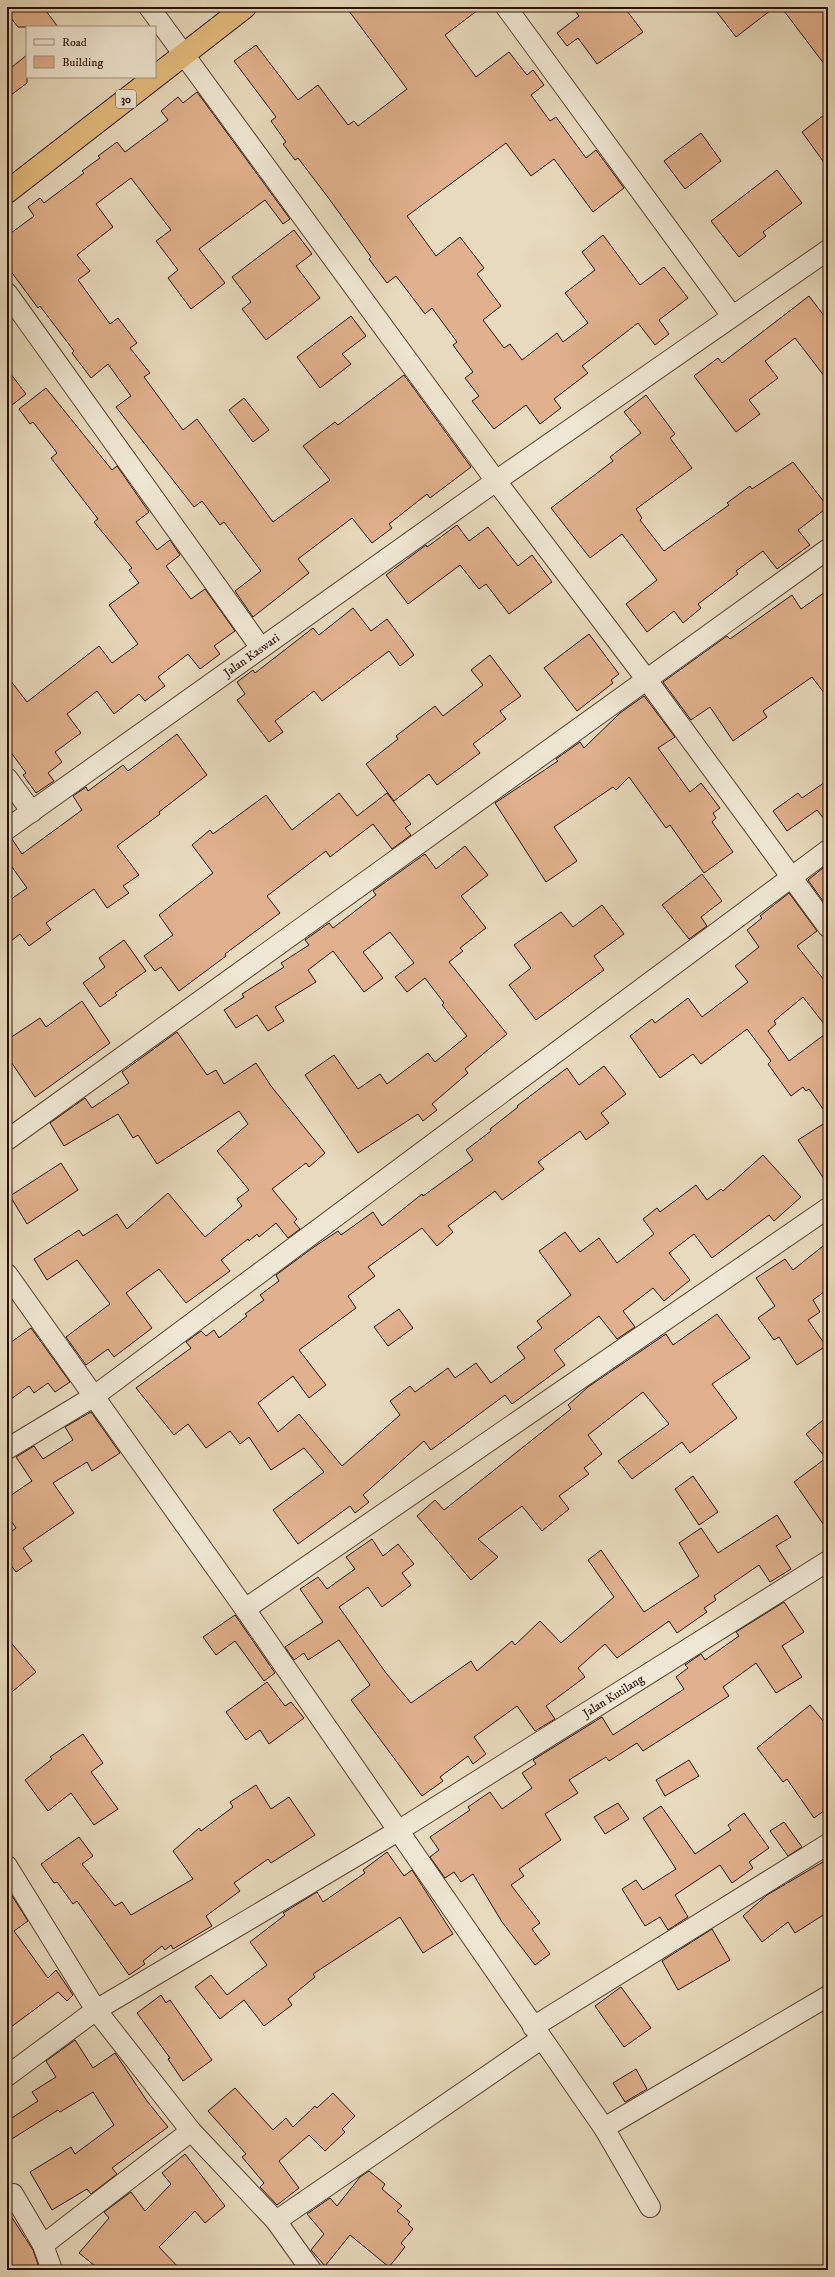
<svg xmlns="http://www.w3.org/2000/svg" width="835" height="2277" font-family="'IM FELL DW Pica',serif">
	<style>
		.building { fill: #e0b18c; stroke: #291000 }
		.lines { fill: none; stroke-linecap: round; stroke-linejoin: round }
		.street-casing { stroke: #59432f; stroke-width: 22 }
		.highway-casing { stroke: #291000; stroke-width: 24 }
		.street { stroke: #f0e8d4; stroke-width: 20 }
		.highway { stroke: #e4be7e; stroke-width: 22 }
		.labels { text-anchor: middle; stroke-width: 3; stroke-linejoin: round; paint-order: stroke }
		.shield { fill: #f0e8d4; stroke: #655140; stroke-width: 1 }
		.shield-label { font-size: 11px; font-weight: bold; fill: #291000 }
		.street-label { font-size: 12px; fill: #291000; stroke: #f0e8d4 }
	</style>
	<rect width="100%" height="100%" fill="#e8dbbd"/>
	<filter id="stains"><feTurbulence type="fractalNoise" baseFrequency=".005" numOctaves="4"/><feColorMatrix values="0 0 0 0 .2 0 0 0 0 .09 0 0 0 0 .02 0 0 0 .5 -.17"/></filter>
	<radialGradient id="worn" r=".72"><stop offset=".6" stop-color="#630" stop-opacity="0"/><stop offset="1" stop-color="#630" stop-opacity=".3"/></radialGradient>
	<!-- building -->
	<g class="building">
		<polygon points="7,7 43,7 58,27 18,27 7,13"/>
		<polygon points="346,7 482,7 445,35 476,77 509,52 527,75 533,70 544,85 531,95 550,121 556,117 586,158 596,150 624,188 593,212 554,159 531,176 506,143 407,216 436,256 460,237 484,268 477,274 501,306 483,320 504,348 510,344 522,360 557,333 563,342 588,323 565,293 595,270 582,252 603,235 640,285 664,267 688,298 659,320 669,334 655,345 638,323 582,366 588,373 554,399 561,408 540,424 526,405 494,429 472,401 479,396 465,378 473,372 453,345 457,342 432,308 425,314 396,276 387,283 369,259 371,257 330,200 298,158 295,160 283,144 286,142 271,121 276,117 234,61 256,45 298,100 318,85 348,125 354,121 358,126 407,89"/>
		<polygon points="572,7 624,7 643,32 597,64 578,38 567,46 557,33 579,16"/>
		<polygon points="713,7 775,7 736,37"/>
		<polygon points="781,7 828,7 828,69"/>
		<polygon points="27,55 27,83 7,98 7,71"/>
		<polygon points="197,92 290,219 283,224 265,200 199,249 225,283 191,309 168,278 178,270 156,241 171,230 131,178 96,204 113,227 77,255 90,271 78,280 110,324 118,318 137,343 130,348 150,373 144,377 183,430 197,419 273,522 330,480 303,446 335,422 338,425 404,375 471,467 430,498 427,494 389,524 392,528 372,543 352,518 298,559 309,573 253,617 235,591 261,571 224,522 220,525 202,501 194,507 116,407 131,396 108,364 91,378 72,353 74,351 40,306 38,308 7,266 7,236 34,216 28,207 40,198 44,203 84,173 82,171 100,158 98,156 117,142 125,152 168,120 161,111 178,97 183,103"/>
		<polygon points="828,112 828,168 802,132"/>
		<polygon points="701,133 721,161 685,189 664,161"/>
		<polygon points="777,170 802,203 763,232 766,236 739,257 711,221"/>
		<polygon points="294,230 312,254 296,266 320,298 266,340 242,309 251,302 232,277"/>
		<polygon points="809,296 828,321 828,381 795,338 765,361 778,378 749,400 760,414 736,432 694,376 718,358 722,363"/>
		<polygon points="351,316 366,336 342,354 351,364 320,388 297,357"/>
		<polygon points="7,369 26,394 7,409"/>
		<polygon points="46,388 112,470 117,466 149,512 136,522 157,550 170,540 180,555 166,566 191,599 205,589 235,631 214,646 220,654 200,669 188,654 158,677 165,686 145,701 139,694 114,714 97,691 67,714 81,733 55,752 62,762 48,773 54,781 36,793 23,775 26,773 7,747 7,676 27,702 99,646 112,663 138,644 109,605 139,583 129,570 132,568 94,522 98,519 51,458 57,453 33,422 30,424 19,409"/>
		<polygon points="646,395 675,434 670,438 692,468 636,509 642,518 640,520 664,551 729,505 727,503 750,486 752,489 793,462 828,507 798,530 810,545 777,569 763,551 736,571 738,574 698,604 701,608 683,623 674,611 647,632 626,604 657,580 622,534 590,558 551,508 613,461 610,457 641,433 624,412"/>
		<polygon points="244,398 269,430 253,442 229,410"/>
		<polygon points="457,525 469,541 488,527 518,566 532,555 552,582 509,614 486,584 479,589 460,565 408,604 386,575 426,545 427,547"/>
		<polygon points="828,590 828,698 812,677 763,711 767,717 733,741 710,707 691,720 663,682 727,636 730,639 792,595 801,609"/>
		<polygon points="353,608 371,631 387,619 414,655 400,666 389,651 322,701 314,691 275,721 283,732 269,742 237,700 245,694 237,682 253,670 255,673 313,628 319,635"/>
		<polygon points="589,634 619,674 611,680 613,683 577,711 544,668"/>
		<polygon points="490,655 521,696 500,711 506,719 473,744 480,753 437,785 429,774 394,801 366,764 398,739 396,736 435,706 443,716 483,685 471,670"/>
		<polygon points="644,696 675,737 658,748 690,792 701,783 720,808 713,813 716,818 712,822 733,852 704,873 670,825 666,828 629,777 616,790 613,787 554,827 577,861 546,882 495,803 558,761 556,759 580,742 584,748 620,713"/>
		<polygon points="177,734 207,775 159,812 160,814 117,846 139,875 123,886 129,893 107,908 94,889 46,923 51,930 29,946 20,934 7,944 7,902 27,888 7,860 7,840 12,839 22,854 82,810 73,796 86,787 88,791 123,765 128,771"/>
		<polygon points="828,780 828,824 817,810 787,831 773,811 798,793 802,798"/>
		<polygon points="339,793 357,816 387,793 411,824 405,828 411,835 392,849 373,824 330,857 326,851 267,896 280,913 225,954 226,956 179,991 161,967 155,971 144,956 173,935 159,915 213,873 192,845 210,830 213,834 266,795 292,830"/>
		<polygon points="465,846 488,875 461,896 486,928 460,948 463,951 449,962 507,1034 465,1069 468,1073 432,1104 437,1110 423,1121 418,1114 358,1153 305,1075 334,1055 358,1089 380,1074 387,1084 428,1053 435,1062 467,1036 442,1005 444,1003 425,978 407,992 395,977 414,963 390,932 363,952 383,978 364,992 333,951 308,970 316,982 275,1007 284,1021 268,1031 257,1015 236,1028 224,1010 244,997 242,994 284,967 281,963 309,945 305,940 329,923 333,928 376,895 373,891 425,854 436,869"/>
		<polygon points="828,864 828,908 808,880"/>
		<polygon points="702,874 722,901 701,917 707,926 689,939 662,905"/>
		<polygon points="789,893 817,931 797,946 828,985 828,1029 803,997 774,1021 776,1024 768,1031 789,1061 828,1032 828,1116 809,1089 806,1091 803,1087 791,1096 768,1064 771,1061 747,1029 701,1064 693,1054 660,1078 630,1036 652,1019 655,1023 688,998 702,1017 748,982 735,966 759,947 747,930 762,918 760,916"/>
		<polygon points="602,905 624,934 594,956 604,970 536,1020 509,985 531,968 514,945 561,912 573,927"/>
		<polygon points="124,940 146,971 115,993 117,995 100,1007 83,983 105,967 99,958"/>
		<polygon points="82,1001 110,1043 35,1097 7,1056 7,1040 40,1018 46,1027"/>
		<polygon points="177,1032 207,1075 216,1070 224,1084 256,1063 271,1086 325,1153 309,1167 306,1163 272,1189 297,1219 294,1222 300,1229 288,1238 276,1223 259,1237 257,1234 249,1241 248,1239 221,1260 230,1271 186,1303 159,1269 126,1293 152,1328 114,1357 108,1349 86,1365 66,1337 110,1304 77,1260 47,1280 34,1259 79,1230 83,1236 117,1214 127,1229 168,1193 205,1237 242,1206 237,1199 249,1190 217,1151 248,1124 239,1111 157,1164 138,1135 133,1138 118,1114 64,1146 50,1123 85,1098 92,1108 129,1083 122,1072"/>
		<polygon points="604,1066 626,1094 601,1113 609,1123 586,1140 580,1131 538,1162 544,1169 502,1200 495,1191 448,1226 453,1232 437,1246 422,1228 368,1267 375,1276 348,1296 356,1308 299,1350 326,1385 309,1398 293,1376 258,1403 278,1432 299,1414 342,1466 400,1415 390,1401 410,1386 415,1392 448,1368 455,1378 476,1363 491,1383 525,1358 517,1347 542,1328 537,1321 571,1295 539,1251 565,1232 580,1252 599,1238 617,1263 654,1234 643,1219 657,1208 660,1212 696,1185 707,1200 721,1189 723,1191 763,1155 801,1197 774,1221 769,1215 712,1258 694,1234 669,1253 690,1280 664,1301 653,1288 623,1311 635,1327 617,1339 599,1316 554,1350 565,1365 512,1404 505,1395 431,1450 424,1441 363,1495 369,1502 355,1513 350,1506 298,1544 273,1510 324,1472 304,1448 271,1470 249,1437 240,1444 230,1431 206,1448 188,1424 174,1435 136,1388 191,1348 186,1342 201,1331 206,1336 214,1330 219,1338 247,1316 245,1314 264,1300 260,1295 279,1281 276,1275 314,1247 338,1231 341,1235 373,1212 382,1226 422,1194 423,1196 473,1160 466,1150 491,1131 490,1129 518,1107 517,1106 567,1068 579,1085"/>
		<polygon points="828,1121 828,1185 798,1140"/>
		<polygon points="61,1163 78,1190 27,1224 10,1196"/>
		<polygon points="828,1242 828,1289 813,1300 820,1312 808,1320 826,1346 797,1365 779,1337 774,1340 758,1318 775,1306 756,1278 785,1259 793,1270"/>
		<polygon points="399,1309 413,1328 388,1346 374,1327"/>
		<polygon points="717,1314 750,1358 712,1384 737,1418 690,1453 682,1442 632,1479 618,1461 669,1424 643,1392 588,1435 602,1454 584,1468 589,1474 559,1496 569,1509 542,1531 522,1506 478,1539 498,1557 471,1580 417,1516 435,1500 444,1510 571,1409 568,1405 588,1387 666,1334 673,1345"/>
		<polygon points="31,1328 70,1382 55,1392 48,1383 34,1393 29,1386 7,1402 7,1345"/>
		<polygon points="91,1412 120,1453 92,1471 87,1462 53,1483 74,1513 23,1548 32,1561 16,1572 7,1560 7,1527 11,1532 16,1528 7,1515 7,1498 32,1481 16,1457 34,1446 43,1459 73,1440 65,1427"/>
		<polygon points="828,1416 828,1531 794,1482 826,1458 806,1434"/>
		<polygon points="693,1476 718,1512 699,1525 675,1489"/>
		<polygon points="777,1515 791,1537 776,1546 791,1569 770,1582 759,1565 714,1596 716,1600 704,1608 707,1612 677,1633 669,1621 617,1658 605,1644 578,1668 585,1677 546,1706 555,1719 535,1731 517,1706 474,1737 486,1754 473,1764 468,1756 440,1777 443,1781 422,1796 351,1700 370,1685 339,1640 308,1660 304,1653 294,1660 285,1647 323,1622 300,1589 318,1577 327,1589 355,1569 346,1557 372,1539 383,1556 398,1544 414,1564 402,1573 411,1585 382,1607 368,1587 339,1607 386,1673 411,1703 471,1661 477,1671 512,1641 515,1645 540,1621 561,1643 614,1597 588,1560 601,1550 644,1612 699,1576 679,1543 701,1528 718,1553"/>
		<polygon points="784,1602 804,1632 782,1646 802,1677 776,1693 756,1663 723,1687 729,1696 643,1751 637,1743 609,1761 606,1757 569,1780 578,1793 545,1814 561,1840 519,1869 524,1876 511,1885 540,1923 532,1929 550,1954 535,1965 502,1922 473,1874 461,1882 454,1872 445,1878 430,1857 439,1850 430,1837 470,1810 468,1807 490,1792 502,1809 532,1788 522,1773 536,1764 533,1760 602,1717 613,1735 684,1689 676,1677 688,1668 685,1665 701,1654 705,1660 739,1636 736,1632"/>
		<polygon points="235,1615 275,1673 264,1681 235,1641 216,1655 203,1637"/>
		<polygon points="7,1638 36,1672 7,1696"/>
		<polygon points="267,1682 285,1706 291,1702 304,1718 269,1744 260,1730 246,1740 226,1712"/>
		<polygon points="810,1705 828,1727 828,1808 814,1818 787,1779 783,1782 757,1748"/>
		<polygon points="83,1734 103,1763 91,1772 118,1809 94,1825 71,1793 48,1811 25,1780 52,1759 50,1757"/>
		<polygon points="689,1760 699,1776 665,1796 656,1780"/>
		<polygon points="256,1785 271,1809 289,1797 315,1835 271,1863 268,1859 234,1883 240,1891 206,1916 212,1926 173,1949 171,1945 165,1950 162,1946 143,1961 145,1964 129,1975 77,1901 73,1904 57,1882 54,1883 41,1864 79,1837 93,1856 82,1864 115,1906 122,1902 131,1915 193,1879 173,1851 199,1828 201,1831 233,1807 230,1802"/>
		<polygon points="618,1803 629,1819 605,1834 594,1817"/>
		<polygon points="661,1806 695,1854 731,1830 728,1825 744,1813 769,1848 749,1862 753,1868 732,1883 720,1865 675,1895 688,1917 668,1930 660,1917 645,1926 622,1889 636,1880 643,1890 676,1869 643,1818"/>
		<polygon points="784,1822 802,1847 788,1856 770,1831"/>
		<polygon points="387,1852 404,1876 412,1870 453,1934 423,1953 400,1917 313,1974 315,1977 288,1999 292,2005 264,2026 244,2000 220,2019 195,1987 211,1975 227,1995 267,1965 250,1942 285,1915 283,1913 317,1892 323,1902 365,1873 363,1870"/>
		<polygon points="828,1859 828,1912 795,1933 788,1922 762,1942 743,1916 767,1895"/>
		<polygon points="7,1888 28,1921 14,1931 48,1978 56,1970 73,1995 67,2001 58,1992 7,2030"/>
		<polygon points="712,1929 730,1960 678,1990 662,1961"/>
		<polygon points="621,1987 651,2028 624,2047 595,2006"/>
		<polygon points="161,1995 166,2003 170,2000 212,2060 183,2081 168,2059 170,2058 137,2013"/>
		<polygon points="75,2040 93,2068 115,2053 147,2101 168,2127 112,2168 117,2174 91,2194 87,2189 52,2210 30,2172 71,2147 75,2154 114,2125 93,2092 60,2112 58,2110 7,2142 7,2121 38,2101 32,2092 56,2077 46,2061"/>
		<polygon points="636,2069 647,2089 625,2102 613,2083"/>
		<polygon points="235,2088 273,2130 286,2118 293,2127 315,2106 317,2108 333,2093 355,2116 342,2129 345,2132 325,2151 309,2135 279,2161 299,2188 277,2205 260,2187 264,2183 242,2157 246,2154 208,2111"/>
		<polygon points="185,2154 225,2206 205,2223 195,2211 159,2247 181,2270 100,2270 79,2253 109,2218 104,2212 131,2192 145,2211 171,2184 162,2173"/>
		<polygon points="369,2171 385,2184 382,2189 402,2206 397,2211 410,2222 408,2224 413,2229 401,2243 405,2247 389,2267 350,2235 325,2266 311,2250 324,2234 307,2214 330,2198 337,2206 360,2177"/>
		<polygon points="7,2210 33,2250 40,2270 7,2270"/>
	</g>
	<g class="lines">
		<defs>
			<g id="street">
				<polyline points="149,7 496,481 647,680 828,927"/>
				<polyline points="506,7 732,316"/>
				<polyline points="7,293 261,648"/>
				<polyline points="7,778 32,812"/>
				<path id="s1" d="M7 829 496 481 828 250"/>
				<polyline points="7,1140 828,549"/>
				<polyline points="7,1274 245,1609 604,2128 650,2207"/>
				<polyline points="7,1449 93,1397 828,850"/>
				<polyline points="245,1609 828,1208"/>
				<polyline points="7,1866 96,2010 191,2131 276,2221 311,2270"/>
				<polyline points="533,2027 828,1844"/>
				<path id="s2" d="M7 2076 96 2010 398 1831 828 1561"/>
				<polyline points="604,2128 828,1996"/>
				<polyline points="13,2194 43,2245 52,2270"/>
				<polyline points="276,2221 541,2039"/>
				<polyline points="43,2245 191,2131"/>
			</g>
			<polyline id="highway" points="7,192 245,7"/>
		</defs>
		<!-- street casing -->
		<use href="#street" class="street-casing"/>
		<!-- highway casing -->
		<use href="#highway" class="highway-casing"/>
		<!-- street -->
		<use href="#street" class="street"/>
		<!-- highway -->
		<use href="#highway" class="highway"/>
	</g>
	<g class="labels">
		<!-- shield labels -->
		<rect class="shield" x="116" y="90" width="20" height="18" rx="3"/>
		<g class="shield-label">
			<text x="126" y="103">30</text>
		</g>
		<!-- street labels -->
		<g class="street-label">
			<text dy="4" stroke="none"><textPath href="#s1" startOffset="300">Jalan Kaswari</textPath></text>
			<text dy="4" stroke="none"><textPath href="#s2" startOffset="716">Jalan Kutilang</textPath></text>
		</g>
	</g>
	<!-- margin -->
	<rect width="835" height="2277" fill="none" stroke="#e8dbbd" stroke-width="24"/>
	<rect x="8" y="8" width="819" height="2261" fill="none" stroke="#291000" stroke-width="2"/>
	<rect x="12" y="12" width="811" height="2253" fill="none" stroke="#291000"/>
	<!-- legend -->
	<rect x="26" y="26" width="130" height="52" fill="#f0e8d4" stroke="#a0927f"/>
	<rect x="34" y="39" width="20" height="6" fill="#f0e8d4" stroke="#a0927f"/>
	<text x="62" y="46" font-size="12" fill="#291000">Road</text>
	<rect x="34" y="56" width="20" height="12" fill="#e0b18c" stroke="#a0927f"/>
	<text x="62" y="66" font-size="12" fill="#291000">Building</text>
	<rect width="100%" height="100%" filter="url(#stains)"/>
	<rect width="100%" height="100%" fill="url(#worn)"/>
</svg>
